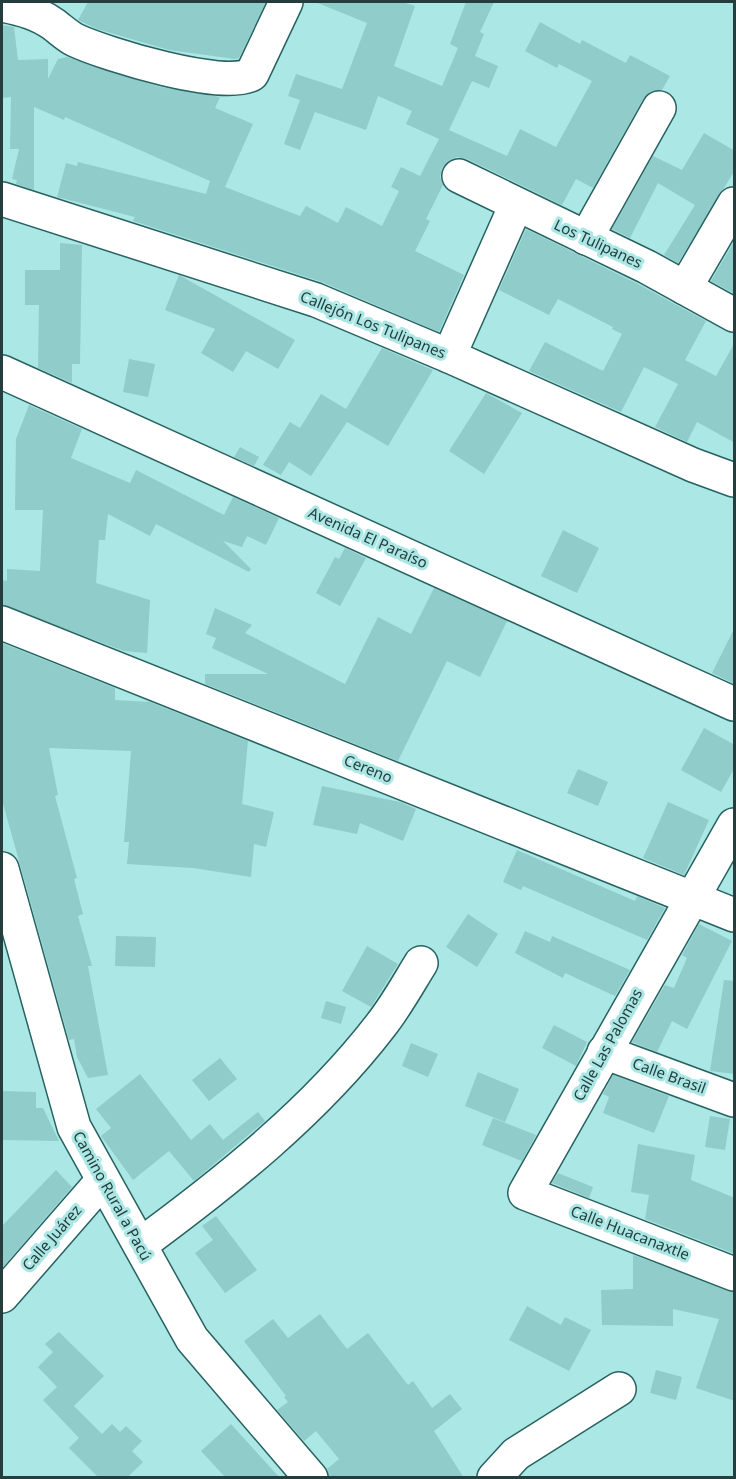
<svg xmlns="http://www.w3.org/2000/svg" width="736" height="1479" font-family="'Noto Sans',sans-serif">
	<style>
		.building { fill: #90ccc9 }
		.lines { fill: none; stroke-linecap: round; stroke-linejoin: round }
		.minor-casing { stroke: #266260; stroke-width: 36 }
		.minor { stroke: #fff; stroke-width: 33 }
		.labels { text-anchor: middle; stroke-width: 6; stroke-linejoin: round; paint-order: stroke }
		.street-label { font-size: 15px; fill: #253d3c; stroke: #abe8e5 }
	</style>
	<rect width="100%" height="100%" fill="#abe8e5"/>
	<!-- building -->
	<g class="building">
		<polygon points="88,2 266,2 239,58 235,59 169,50 97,29 78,20"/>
		<polygon points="315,2 402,2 415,6 394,66 442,86 458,48 450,44 466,2 494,2 480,32 484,34 475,56 498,66 489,88 472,81 449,130 507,156 520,129 556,147 592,81 559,64 557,68 525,51 540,22 580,44 582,40 626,63 630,55 670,76 662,90 650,92 643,99 593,188 576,179 562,205 467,159 457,157 448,161 442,168 440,177 443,185 426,219 430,221 415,251 464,275 439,332 322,282 133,221 135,217 57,197 66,163 77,166 78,162 206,194 210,181 65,117 64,120 34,107 34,190 16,184 17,180 12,179 19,149 10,149 11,97 2,98 2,25 14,27 18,60 48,59 48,79 58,59 67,57 160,87 220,97 215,108 253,124 225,187 300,216 306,206 338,223 346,207 382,226 399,191 391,187 401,167 420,176 439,139 406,124 412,111 378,96 366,130 315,112 300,150 284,144 300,100 288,96 296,74 342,89 367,23"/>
		<polygon points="704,133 735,151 735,170 678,263 664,255 695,205 658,183 630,238 612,229 653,156 682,170"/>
		<polygon points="526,229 638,284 706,321 685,360 716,376 735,342 735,443 697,422 687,442 655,427 678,384 644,367 621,412 529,371 545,342 603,371 622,334 612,329 613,327 558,299 549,315 499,290"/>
		<polygon points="735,240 735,294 711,281"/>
		<polygon points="60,243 82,245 80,364 72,364 72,383 38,368 39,305 25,305 25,270 60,270"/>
		<polygon points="179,275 295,340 278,369 246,351 233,372 201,353 215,329 165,310"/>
		<polygon points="382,348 433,370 388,446 347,422 311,476 289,462 281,475 263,465 290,422 300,428 321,394 346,409"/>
		<polygon points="129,359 155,364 148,397 123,392"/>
		<polygon points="486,393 522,413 484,474 449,451"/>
		<polygon points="29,405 82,429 71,458 130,483 136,470 224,515 233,497 279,518 266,545 247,536 242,547 223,541 251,569 249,572 156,524 150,536 108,514 105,540 99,540 96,583 150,600 147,653 124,651 2,605 2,580 7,581 7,569 40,571 43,510 15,510 16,439"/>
		<polygon points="240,447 259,457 254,466 234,457"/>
		<polygon points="563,530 599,548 577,593 541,576"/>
		<polygon points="345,548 366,558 340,606 316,593 335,557 339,559"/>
		<polygon points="434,588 507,621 480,677 447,661 398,761 205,684 205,674 268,674 212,648 216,638 206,634 215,608 252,625 245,633 345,684 378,617 411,634"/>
		<polygon points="735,627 735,684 712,673"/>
		<polygon points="2,643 115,688 115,700 150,702 248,741 242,804 274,812 266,847 254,844 251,877 193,868 127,864 129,842 124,842 131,751 49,748 58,795 55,796 77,878 74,879 83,914 78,916 92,966 88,966 108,1075 88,1078 77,1057 74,1039 69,1040 2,800"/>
		<polygon points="704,728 735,745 735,767 721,792 681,770"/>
		<polygon points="578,769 608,782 598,806 567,793"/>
		<polygon points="322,786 400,802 416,809 403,841 360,823 357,834 313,825"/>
		<polygon points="668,802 709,820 684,875 643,858"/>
		<polygon points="517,850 635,901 637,896 665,908 647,940 523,886 521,890 503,882"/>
		<polygon points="468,914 498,934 477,967 446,947"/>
		<polygon points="699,924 732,941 687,1029 672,1021 657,1052 632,1042 665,985 674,988 687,958 682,955"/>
		<polygon points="525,931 550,942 552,936 630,970 615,996 565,973 563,978 515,953"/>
		<polygon points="116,936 156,937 155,967 115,966"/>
		<polygon points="367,946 398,964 371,1007 342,991"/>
		<polygon points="724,980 735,981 735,1074 710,1071"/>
		<polygon points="326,1001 346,1007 341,1024 321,1018"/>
		<polygon points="554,1025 587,1042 576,1066 542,1048"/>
		<polygon points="411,1043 438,1054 428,1077 402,1066"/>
		<polygon points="220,1058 237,1079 209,1101 192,1080"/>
		<polygon points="478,1072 519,1089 505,1122 465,1106"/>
		<polygon points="140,1074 191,1140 210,1124 223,1140 258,1112 265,1121 194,1181 169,1151 133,1180 101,1136 111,1128 96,1109"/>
		<polygon points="613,1075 669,1096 654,1133 603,1113 609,1097 603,1094"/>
		<polygon points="2,1091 36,1092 36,1108 43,1108 59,1141 2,1140"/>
		<polygon points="710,1116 730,1119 725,1150 705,1147"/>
		<polygon points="493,1118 536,1135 522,1161 482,1145"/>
		<polygon points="638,1144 695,1155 691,1180 735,1198 735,1254 645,1219 649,1195 631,1192"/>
		<polygon points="56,1170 72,1187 2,1268 2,1226"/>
		<polygon points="558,1173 593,1187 589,1198 552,1183"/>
		<polygon points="216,1216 257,1270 225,1293 195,1253 213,1240 202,1226"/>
		<polygon points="633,1255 735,1292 735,1401 696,1388 719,1319 673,1309 673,1326 602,1325 601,1290 633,1289"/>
		<polygon points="527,1306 561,1325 565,1317 591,1330 569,1371 509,1340"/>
		<polygon points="320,1314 347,1349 368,1333 408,1385 413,1381 432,1408 450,1394 462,1409 434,1431 464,1478 329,1478 327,1469 339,1459 316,1431 304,1441 277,1410 288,1402 284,1397 286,1396 244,1341 273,1319 288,1338"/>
		<polygon points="59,1332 104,1376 74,1406 102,1434 112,1424 120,1432 126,1426 142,1441 132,1451 143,1462 127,1478 99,1478 69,1448 79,1438 43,1400 57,1387 38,1367 53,1352 45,1344"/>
		<polygon points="656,1370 682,1377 676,1400 650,1393"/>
		<polygon points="231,1424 250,1445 280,1478 226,1478 201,1451"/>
	</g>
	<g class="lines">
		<defs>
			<g id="minor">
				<path d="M2 5C19 8 38 13 53 24 60 29 67 36 75 40 105 54 225 91 252 74L286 2"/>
				<polyline points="459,176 647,267 734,315"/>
				<polyline points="2,199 316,300 449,356 693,465 734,480"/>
				<polyline points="586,238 659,108"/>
				<polyline points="685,288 734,204"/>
				<polyline points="449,356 516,205"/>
				<polyline points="2,372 734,704"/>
				<polyline points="2,623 734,915"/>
				<polyline points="734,825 525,1193 734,1274"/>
				<polyline points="2,869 74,1127 192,1339 311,1478"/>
				<polyline points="604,1052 734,1100"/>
				<path d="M140 1245C227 1181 315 1111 381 1025 396 1006 408 984 421 963"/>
				<polyline points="2,1296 103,1180"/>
				<polyline points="494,1478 516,1454 619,1389"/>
			</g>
		</defs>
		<!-- minor casing -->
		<use href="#minor" class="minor-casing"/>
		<!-- minor -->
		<use href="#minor" class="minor"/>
	</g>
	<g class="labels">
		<!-- street labels -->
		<g class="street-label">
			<text transform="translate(598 244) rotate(25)" y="5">Los Tulipanes</text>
			<text transform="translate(373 325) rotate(22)" y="5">Callejón Los Tulipanes</text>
			<text transform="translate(368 538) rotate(24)" y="5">Avenida El Paraíso</text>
			<text transform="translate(368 769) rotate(22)" y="5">Cereno</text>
			<text transform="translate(608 1045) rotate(-61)" y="5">Calle Las Palomas</text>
			<text transform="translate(669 1076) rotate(20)" y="5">Calle Brasil</text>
			<text transform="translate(112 1196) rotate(61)" y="5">Camino Rural a Pacú</text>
			<text transform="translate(630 1233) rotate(21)" y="5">Calle Huacanaxtle</text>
			<text transform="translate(52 1238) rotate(-49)" y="5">Calle Juárez</text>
		</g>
	</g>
	<!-- border -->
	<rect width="736" height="1479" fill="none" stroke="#253d3c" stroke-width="6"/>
</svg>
